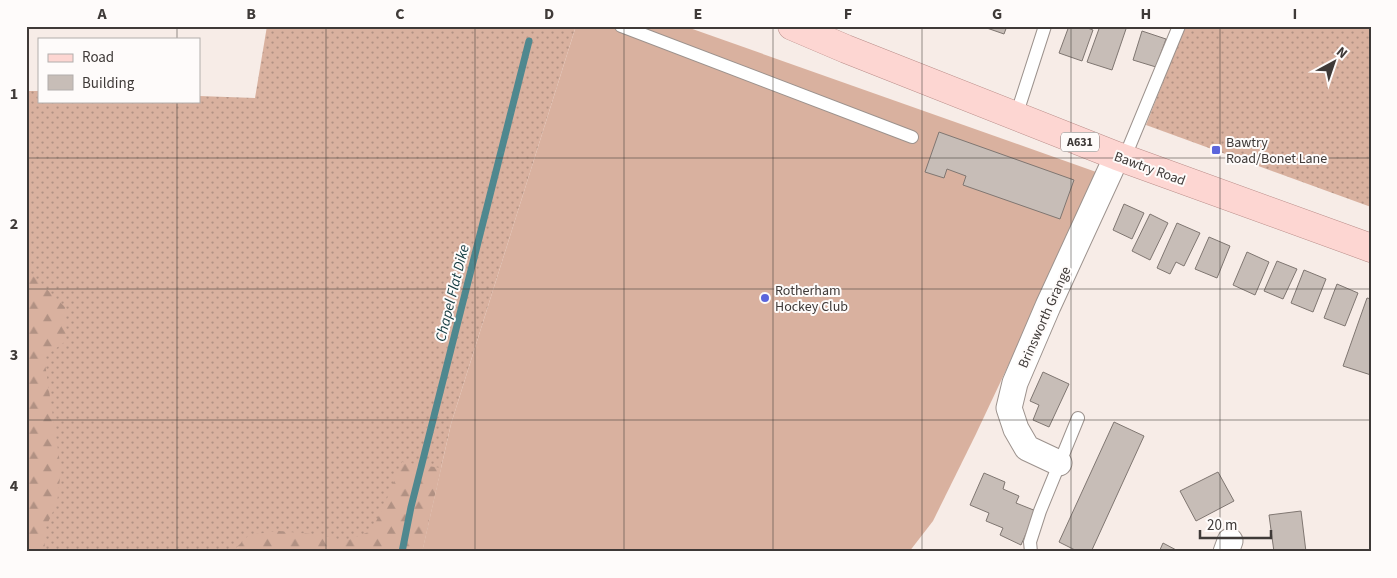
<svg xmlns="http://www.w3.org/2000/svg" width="1397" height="578" font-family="'Source Sans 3',sans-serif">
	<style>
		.grass { fill: url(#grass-dots) }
		.forest { fill: url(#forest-firs) }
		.garden { fill: #d9b19f }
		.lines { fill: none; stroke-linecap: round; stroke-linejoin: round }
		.stream { stroke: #4f888f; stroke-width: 7 }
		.building { fill: #c7bdb7; stroke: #7f7671 }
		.service-casing { stroke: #9c928d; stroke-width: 14 }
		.minor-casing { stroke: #9c928d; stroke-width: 27 }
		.primary-casing { stroke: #b98d89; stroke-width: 29 }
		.service { stroke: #fff; stroke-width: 12 }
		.minor { stroke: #fff; stroke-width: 25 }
		.primary { stroke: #fdd6d2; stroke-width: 28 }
		.grid { fill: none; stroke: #3f3a38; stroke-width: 1; stroke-opacity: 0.55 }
		.poi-dot { fill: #5b65dc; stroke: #fefbfa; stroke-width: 2 }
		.labels { text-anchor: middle; stroke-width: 4; stroke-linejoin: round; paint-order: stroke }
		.shield { fill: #fefbfa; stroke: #787472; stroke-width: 1 }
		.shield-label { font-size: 12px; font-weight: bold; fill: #3f3a38 }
		.poi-label { font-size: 14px; fill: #3f3a38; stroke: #fefbfa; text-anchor: start }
		.street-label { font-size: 14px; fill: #3f3a38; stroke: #fefbfa }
		.water-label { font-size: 15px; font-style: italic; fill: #133b40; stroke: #fefbfa }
		.neatline { fill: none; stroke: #3f3a38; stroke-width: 2 }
		.grid-label { font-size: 16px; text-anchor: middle; font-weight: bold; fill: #3f3a38 }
	</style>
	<defs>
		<pattern id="grass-dots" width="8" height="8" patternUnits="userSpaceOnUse" patternTransform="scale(1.25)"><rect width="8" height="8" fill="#d9b19f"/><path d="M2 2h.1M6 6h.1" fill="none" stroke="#b19183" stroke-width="1.8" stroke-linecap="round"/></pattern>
		<pattern id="forest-firs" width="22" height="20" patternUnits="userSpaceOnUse" patternTransform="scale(1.25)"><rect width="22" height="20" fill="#d9b19f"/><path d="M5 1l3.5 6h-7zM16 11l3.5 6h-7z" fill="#b19183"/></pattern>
	</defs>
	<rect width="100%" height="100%" fill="#f7ece7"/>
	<!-- grass -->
	<g class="grass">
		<polygon points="267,26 572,26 575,29 451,424 422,552 26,552 26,91 39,91 39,101 199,101 199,96 255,98"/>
		<polygon points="1185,26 1371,26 1371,207 1146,125"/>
	</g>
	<!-- forest -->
	<g class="forest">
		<polygon points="26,269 65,307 66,341 44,357 61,470 57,503 44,531 45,552 26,552"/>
		<polygon points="402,462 441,468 422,552 232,552 249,535 279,531 321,535 346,541 371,531 384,506"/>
	</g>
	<!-- garden -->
	<polygon class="garden" points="576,26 684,26 1099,173 975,436 933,521 909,552 422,552 451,424"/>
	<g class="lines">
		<!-- stream -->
		<polyline class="stream" points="402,552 411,507 529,41"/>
	</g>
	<!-- building -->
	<g class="building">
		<polygon points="981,26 1007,26 1004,34"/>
		<polygon points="1069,26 1082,26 1093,30 1082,61 1059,53"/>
		<polygon points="1100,26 1127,26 1112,70 1087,62"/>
		<polygon points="1142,31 1166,39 1156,67 1133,60"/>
		<polygon points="939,132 1074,180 1060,219 963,185 966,176 947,169 944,178 925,172"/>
		<polygon points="1124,204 1144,213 1132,239 1113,230"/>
		<polygon points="1150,214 1168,223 1150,260 1132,251"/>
		<polygon points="1177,223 1200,233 1184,266 1176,262 1170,274 1157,268"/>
		<polygon points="1209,237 1230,246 1217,278 1195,269"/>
		<polygon points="1247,252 1269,262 1255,295 1233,285"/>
		<polygon points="1277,261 1297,269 1283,299 1264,291"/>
		<polygon points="1304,270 1326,279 1313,312 1291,303"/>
		<polygon points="1337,284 1358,293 1345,326 1324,318"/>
		<polygon points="1367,298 1371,299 1371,375 1343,366"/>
		<polygon points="1043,372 1069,384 1049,427 1033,420 1039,405 1030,401"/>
		<polygon points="1114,422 1144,436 1091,552 1079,552 1059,542"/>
		<polygon points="1218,472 1234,501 1196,521 1180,491"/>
		<polygon points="984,473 1005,482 1003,489 1019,496 1016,503 1036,511 1021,545 1000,535 1003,528 986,521 989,513 970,505"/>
		<polygon points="1301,511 1306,552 1274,552 1269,515"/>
		<polygon points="1163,543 1180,552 1159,552"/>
	</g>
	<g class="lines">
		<defs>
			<g id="service">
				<polyline points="621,26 912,137"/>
				<polyline points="1016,116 1045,26"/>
				<polyline points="1124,159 1179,26"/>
				<polyline points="1031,552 1030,542 1040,511 1078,418"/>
			</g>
			<g id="minor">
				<polyline points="1059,463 1027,448 1016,429 1009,408 1015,383 1048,306 1117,156"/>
				<polyline points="1226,552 1230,541"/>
			</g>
			<polyline id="primary" points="792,26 846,49 1117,156 1371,248"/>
		</defs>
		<!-- service casing -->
		<use href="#service" class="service-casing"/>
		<!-- minor casing -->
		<use href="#minor" class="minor-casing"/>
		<!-- primary casing -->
		<use href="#primary" class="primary-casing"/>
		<!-- service -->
		<use href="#service" class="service"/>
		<!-- minor -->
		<use href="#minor" class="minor"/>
		<!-- primary -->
		<use href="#primary" class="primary"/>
	</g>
	<!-- grid -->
	<path class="grid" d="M177 26V39M326 26V552M475 26V552M624 26V552M773 26V552M922 26V552M1071 26V552M1220 26V552M177 101V552M26 158H1371M26 289H1371M26 420H1371"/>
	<!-- markers -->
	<g class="poi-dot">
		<rect x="1211" y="145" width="10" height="10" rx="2.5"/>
		<circle cx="765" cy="298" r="5"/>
	</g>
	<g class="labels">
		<!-- shield labels -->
		<rect class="shield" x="1061" y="132.5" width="38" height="19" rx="4"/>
		<g class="shield-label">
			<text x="1080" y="146">A631</text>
		</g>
		<!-- poi labels -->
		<g class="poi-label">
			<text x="1226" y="147">Bawtry<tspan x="1226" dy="16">Road/Bonet Lane</tspan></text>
			<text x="775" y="295">Rotherham<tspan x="775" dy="16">Hockey Club</tspan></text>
		</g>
		<!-- street labels -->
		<g class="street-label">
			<text transform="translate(1150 168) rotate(20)" y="5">Bawtry Road</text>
			<text transform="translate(1044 317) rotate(-66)" y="5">Brinsworth Grange</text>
		</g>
		<!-- water labels -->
		<g class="water-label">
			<text transform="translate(452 293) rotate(-76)" y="5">Chapel Flat Dike</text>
		</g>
	</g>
	<!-- border -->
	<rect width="1397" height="578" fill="none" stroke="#fefbfa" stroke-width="55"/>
	<!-- legend -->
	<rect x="38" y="38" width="162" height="65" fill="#fefbfa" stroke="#b2aeac"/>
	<rect x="48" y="54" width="25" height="8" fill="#fdd6d2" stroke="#b2aeac"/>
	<text x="82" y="62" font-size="15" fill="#3f3a38">Road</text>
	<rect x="48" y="75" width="25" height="15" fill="#c7bdb7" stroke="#b2aeac"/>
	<text x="82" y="88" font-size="15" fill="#3f3a38">Building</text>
	<!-- north arrow -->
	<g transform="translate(1334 62) rotate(40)" stroke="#fefbfa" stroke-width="4" paint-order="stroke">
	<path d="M0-4L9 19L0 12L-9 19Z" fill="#3f3a38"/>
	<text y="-8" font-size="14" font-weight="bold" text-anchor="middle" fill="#3f3a38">N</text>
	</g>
	<!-- scale -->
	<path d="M1200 530v8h71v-8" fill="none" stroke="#3f3a38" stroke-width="2.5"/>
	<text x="1207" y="530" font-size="15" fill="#3f3a38" stroke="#fefbfa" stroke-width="4" paint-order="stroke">20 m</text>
	<rect x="28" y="28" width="1342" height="522" class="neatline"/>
	<g class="grid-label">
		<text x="102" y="19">A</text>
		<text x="251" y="19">B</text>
		<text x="400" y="19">C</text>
		<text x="549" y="19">D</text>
		<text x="698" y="19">E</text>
		<text x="848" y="19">F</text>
		<text x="997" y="19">G</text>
		<text x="1146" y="19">H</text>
		<text x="1295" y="19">I</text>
		<text x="14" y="99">1</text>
		<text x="14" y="229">2</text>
		<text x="14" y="360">3</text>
		<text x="14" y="491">4</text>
	</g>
</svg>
